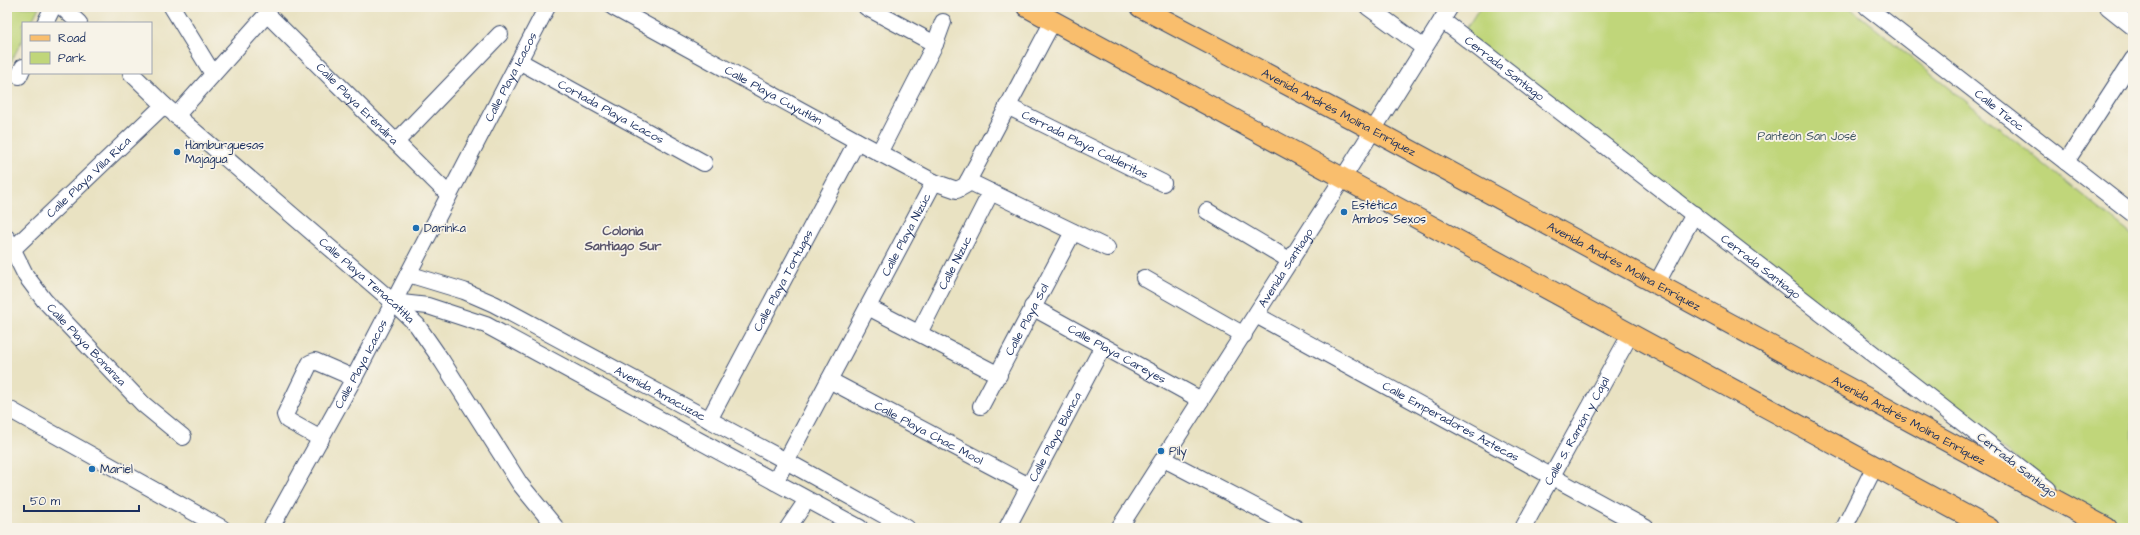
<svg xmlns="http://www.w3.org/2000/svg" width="2140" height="535" font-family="'Architects Daughter',sans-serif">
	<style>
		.green { fill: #c0d67a; stroke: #6e826c }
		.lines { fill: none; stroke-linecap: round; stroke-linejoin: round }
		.minor-casing { stroke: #3a4a6d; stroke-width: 18 }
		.major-casing { stroke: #3a4a6d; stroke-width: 22 }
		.minor { stroke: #fff; stroke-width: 16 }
		.major { stroke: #f9be6d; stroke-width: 20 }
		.poi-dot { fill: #1f6fb2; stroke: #f7f3e8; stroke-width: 1.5 }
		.labels { text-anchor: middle; stroke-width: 3.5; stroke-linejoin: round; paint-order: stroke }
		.street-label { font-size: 12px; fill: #1b2f5e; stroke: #f7f3e8 }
		.park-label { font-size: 12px; fill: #445965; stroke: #f7f3e8 }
		.poi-label { font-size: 12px; fill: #1b2f5e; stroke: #f7f3e8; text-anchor: start }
		.neighbourhood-label { font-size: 13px; font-weight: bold; fill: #59556c; stroke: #f7f3e8 }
	</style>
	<rect width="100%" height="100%" fill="#f7f3e8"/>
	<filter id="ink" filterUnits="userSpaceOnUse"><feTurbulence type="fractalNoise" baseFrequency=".025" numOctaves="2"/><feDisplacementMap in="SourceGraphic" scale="8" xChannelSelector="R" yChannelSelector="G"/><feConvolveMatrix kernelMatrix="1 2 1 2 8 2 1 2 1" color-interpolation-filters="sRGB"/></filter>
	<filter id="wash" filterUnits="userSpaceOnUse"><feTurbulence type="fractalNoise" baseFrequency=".012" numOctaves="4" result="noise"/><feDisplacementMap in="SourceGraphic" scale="16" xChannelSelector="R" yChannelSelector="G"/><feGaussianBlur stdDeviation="0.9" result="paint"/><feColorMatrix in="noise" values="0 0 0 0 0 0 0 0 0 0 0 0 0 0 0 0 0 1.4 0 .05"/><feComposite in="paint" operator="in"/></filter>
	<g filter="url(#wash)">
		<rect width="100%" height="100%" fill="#e9e2c2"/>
		<!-- green -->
		<g class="green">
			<polygon points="7,7 39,7 31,23 23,23 23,38 11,62 7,60"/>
			<polygon points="1480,7 1849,7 2133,236 2133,528 2119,528 2062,494 1464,32"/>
		</g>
	</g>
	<g filter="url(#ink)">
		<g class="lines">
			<defs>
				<g id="minor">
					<polyline points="62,7 79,23"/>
					<polyline points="172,7 213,74"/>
					<path id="s1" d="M613 7 857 141 934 182 957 190 966 185 968 181 1053 21"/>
					<polyline points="866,7 935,44"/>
					<polyline points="1368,7 1424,48"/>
					<path id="s2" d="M1867 7 2133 214"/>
					<polyline points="2108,7 2133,27"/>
					<path id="s3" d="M1442 20 2048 489"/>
					<polyline points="45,23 53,7"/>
					<path id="s4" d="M519 61 704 163"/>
					<path id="s5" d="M131 73 164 105 393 302 417 325 442 361 520 484 556 528"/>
					<polyline points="19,76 23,67"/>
					<path id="s6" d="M1007 106 1163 183"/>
					<path id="s7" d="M176 116 267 14 448 194"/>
					<polyline points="396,142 500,34"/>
					<polyline points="879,153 935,44 943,22"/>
					<polyline points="2066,162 2133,59"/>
					<polyline points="968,181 1107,248"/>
					<polyline points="1207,211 1291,261"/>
					<path id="s8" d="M7 238 26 276 44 300 143 404 183 437"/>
					<path id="s9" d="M14 248 164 105"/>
					<path id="s10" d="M408 274 464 291 494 304 786 461 907 528"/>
					<polyline points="1144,278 1244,335"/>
					<polyline points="1657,283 1694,214"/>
					<polyline points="393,302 428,306 486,325 860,528"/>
					<polyline points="868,307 999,375"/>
					<path id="s11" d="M1032 307 1201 400"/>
					<path id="s12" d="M1256 315 1646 528"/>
					<path id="s13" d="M919 333 991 192"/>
					<path id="s14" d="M829 380 1029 486"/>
					<path id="s15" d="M981 406 1073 232"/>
					<polyline points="7,408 222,528"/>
					<path id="s16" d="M709 420 857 141"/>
					<polyline points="321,439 287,420 285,415 310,363 315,361 354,378"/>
					<polyline points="1164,459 1296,528"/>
					<path id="s17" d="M775 482 934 182"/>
					<path id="s18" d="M271 528 354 378 547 7"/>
					<polyline points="788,528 807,500"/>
					<path id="s19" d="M1007 528 1103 346"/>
					<path id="s20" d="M1119 528 1343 178 1450 7"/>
					<path id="s21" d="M1523 528 1631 333"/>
					<polyline points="1844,528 1875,466"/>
				</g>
				<g id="major">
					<polyline points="1027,7 1989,528"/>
					<path id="s22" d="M1140 7 1373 130 2107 528"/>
				</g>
			</defs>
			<!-- minor casing -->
			<use href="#minor" class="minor-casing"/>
			<!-- major casing -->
			<use href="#major" class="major-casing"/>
			<!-- minor -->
			<use href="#minor" class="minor"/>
			<!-- major -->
			<use href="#major" class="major"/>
		</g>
	</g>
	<!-- markers -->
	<g class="poi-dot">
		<circle cx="177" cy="152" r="4"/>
		<circle cx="1344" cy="212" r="4"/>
		<circle cx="416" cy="228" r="4"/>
		<circle cx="1161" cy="451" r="4"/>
		<circle cx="92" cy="469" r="4"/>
	</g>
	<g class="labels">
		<!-- street labels -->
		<g class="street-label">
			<text dy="4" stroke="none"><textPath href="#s3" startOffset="79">Cerrada Santiago</textPath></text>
			<text dy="4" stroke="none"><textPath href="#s18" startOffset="511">Calle Playa Icacos</textPath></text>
			<text dy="4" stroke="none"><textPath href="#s1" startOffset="183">Calle Playa Cuyutlán</textPath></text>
			<text dy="4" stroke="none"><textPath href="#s7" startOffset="264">Calle Playa Eréndira</textPath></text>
			<text dy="4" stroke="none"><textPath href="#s2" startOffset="168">Calle Tizoc</textPath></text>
			<text dy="4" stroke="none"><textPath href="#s4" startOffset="105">Cortada Playa Icacos</textPath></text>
			<text dy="4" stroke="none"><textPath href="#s22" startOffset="225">Avenida Andrés Molina Enríquez</textPath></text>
			<text dy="4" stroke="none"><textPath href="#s6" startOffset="87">Cerrada Playa Calderitas</textPath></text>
			<text dy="4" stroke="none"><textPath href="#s9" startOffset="103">Calle Playa Villa Rica</textPath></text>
			<text dy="4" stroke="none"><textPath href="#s17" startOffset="280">Calle Playa Nizúc</textPath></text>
			<text dy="4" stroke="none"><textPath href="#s13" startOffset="79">Calle Nizuc</textPath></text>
			<text dy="4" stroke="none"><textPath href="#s22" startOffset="549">Avenida Andrés Molina Enríquez</textPath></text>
			<text dy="4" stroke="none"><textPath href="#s3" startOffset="403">Cerrada Santiago</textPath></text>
			<text dy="4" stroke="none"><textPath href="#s20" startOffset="309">Avenida Santiago</textPath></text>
			<text dy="4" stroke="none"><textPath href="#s5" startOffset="314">Calle Playa Tenacatitla</textPath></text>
			<text dy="4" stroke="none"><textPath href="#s16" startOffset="158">Calle Playa Tortugas</textPath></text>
			<text dy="4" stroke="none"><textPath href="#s15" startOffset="98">Calle Playa Sol</textPath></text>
			<text dy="4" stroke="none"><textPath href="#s8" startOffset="134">Calle Playa Bonanza</textPath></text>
			<text dy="4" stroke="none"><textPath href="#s11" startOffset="97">Calle Playa Careyes</textPath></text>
			<text dy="4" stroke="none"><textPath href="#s18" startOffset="187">Calle Playa Icacos</textPath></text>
			<text dy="4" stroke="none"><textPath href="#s10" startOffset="280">Avenida Amacuzac</textPath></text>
			<text dy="4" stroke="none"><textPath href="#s22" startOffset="873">Avenida Andrés Molina Enríquez</textPath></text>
			<text dy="4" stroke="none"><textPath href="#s12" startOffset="222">Calle Emperadores Aztecas</textPath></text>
			<text dy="4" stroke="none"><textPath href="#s21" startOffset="111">Calle S. Ramón y Cajal</textPath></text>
			<text dy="4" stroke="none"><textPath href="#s14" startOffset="113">Calle Playa Chac Mool</textPath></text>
			<text dy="4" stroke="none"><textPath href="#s19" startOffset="103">Calle Playa Blanca</textPath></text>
			<text transform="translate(2017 465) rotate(38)" y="4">Cerrada Santiago</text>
		</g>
		<!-- park labels -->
		<g class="park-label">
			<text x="1807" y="140">Panteón San José</text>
		</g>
		<!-- poi labels -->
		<g class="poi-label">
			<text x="185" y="149">Hamburguesas<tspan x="185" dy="14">Majagua</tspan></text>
			<text x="1352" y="209">Estética<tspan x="1352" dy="14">Ambos Sexos</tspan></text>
			<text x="424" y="232">Darinka</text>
			<text x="1169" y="455">Pily</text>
			<text x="100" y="473">Mariel</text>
		</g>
		<!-- neighbourhood labels -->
		<g class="neighbourhood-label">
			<text x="623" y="235">Colonia<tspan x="623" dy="15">Santiago Sur</tspan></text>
		</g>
	</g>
	<!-- margin -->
	<rect width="2140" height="535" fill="none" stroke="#f7f3e8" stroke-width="24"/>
	<!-- legend -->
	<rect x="22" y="22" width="130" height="52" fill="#f7f3e8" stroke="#9fa5b1"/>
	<rect x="30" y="35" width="20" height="6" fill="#f9be6d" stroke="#9fa5b1"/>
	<text x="58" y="42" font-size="12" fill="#1b2f5e">Road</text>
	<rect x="30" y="52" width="20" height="12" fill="#c0d67a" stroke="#9fa5b1"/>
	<text x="58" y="62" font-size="12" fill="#1b2f5e">Park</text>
	<!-- scale -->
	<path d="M24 505v6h115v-6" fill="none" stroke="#1b2f5e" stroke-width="2"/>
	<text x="30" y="505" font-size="12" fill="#1b2f5e" stroke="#f7f3e8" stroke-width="3" paint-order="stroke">50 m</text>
</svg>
